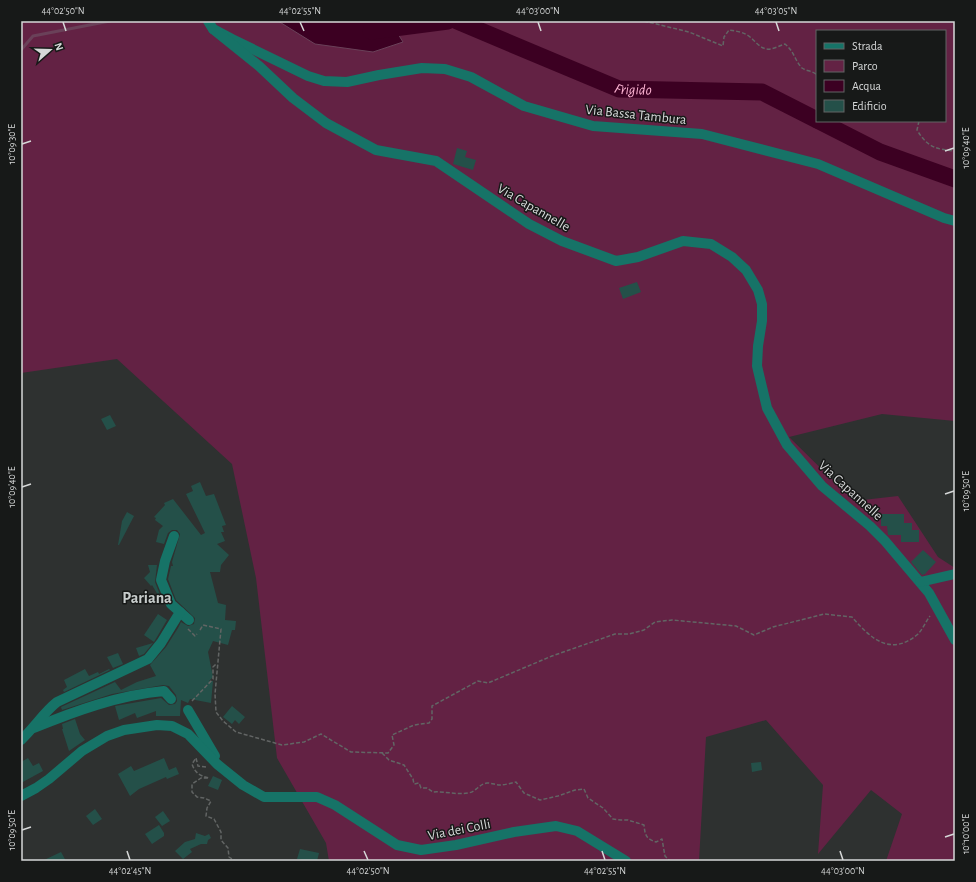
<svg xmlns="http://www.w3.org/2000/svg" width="976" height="882" font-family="'Alegreya Sans',sans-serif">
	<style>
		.green { fill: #632244; fill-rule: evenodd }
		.water { fill: #3c0022; stroke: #6a4159 }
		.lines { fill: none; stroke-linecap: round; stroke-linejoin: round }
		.stream { stroke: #6a4159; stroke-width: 3 }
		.river { stroke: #3c0022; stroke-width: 17 }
		.building { fill: #245049 }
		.path { stroke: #626564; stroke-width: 1.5; stroke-dasharray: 4 2; stroke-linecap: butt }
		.minor { stroke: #167367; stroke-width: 10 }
		.ticks { fill: none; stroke: #d6d8d8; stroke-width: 1.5 }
		.labels { text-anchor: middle; stroke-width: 3; stroke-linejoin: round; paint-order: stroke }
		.street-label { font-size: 14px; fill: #d6d8d8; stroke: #171918 }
		.water-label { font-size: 15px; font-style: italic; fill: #fcb2d2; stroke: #171918 }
		.quarter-label { font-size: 16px; font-weight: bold; fill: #c7cccb; stroke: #171918 }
		.neatline { fill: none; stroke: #d6d8d8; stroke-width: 1.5 }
		.ticks-label { font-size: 10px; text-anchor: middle; fill: #d6d8d8 }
	</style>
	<rect width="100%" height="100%" fill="#2e3130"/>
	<!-- green -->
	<path class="green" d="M21 21H955V421L882 414 789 437 854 501 898 496 938 557 955 568V861H886L902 814 871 790 818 854 823 785 766 720 706 737 699 861H329L326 843 277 758 256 578 232 464 117 359 21 373ZM817 31H945V121H817Z"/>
	<!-- water -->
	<polygon class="water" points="278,21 390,21 403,42 373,52 315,44"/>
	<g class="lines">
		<!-- stream -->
		<polyline class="stream" points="21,50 33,36 110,21"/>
		<!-- river -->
		<g class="river">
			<path id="s1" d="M457 21 619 89 762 92 817 120"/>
			<polyline points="371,31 448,21"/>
			<polyline points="819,121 880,152 955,179"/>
		</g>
	</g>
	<!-- building -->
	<g class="building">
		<polygon points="457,148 467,151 465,157 476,160 473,170 453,164"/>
		<polygon points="637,282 641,292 623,299 619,288"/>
		<polygon points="110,415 116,426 107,430 101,419"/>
		<polygon points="200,482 206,496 214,494 226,525 222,526 224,532 221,532 225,541 217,544 229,555 221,565 220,572 210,572 218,603 226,605 225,620 236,621 235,630 232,630 228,645 213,641 208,652 213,677 209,681 213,681 211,703 190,699 188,703 181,700 180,716 156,716 156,711 137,718 135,713 119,720 115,706 161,698 169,705 175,704 177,701 176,695 169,686 163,685 112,694 62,710 61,707 115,682 121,690 137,682 156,676 150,665 166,647 178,628 179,629 178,628 181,622 188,626 194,624 195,618 176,600 168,579 171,566 173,566 172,562 180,534 177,530 172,530 168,533 164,544 156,542 159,530 163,526 155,520 156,518 154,517 165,505 164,503 173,499 201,535 205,533 186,494 193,491 191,486"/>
		<polygon points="127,512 134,516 119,545 118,545 122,521"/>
		<polygon points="881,514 904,514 904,523 912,523 912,530 919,530 919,542 901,542 901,535 888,535 887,526 881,526"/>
		<polygon points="923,550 936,562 925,574 922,575 911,562"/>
		<polygon points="148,565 157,565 155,582 164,605 152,585 151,586 144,578 150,572"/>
		<polygon points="158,614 167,620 154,642 144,635"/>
		<polygon points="153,643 144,654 139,656 136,648"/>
		<polygon points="118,653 123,664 113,668 107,657"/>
		<polygon points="85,669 89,676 98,672 99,674 109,669 110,670 64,692 63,690 67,687 64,680"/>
		<polygon points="232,706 245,717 239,724 235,720 232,724 223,717"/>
		<polygon points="75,719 80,734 85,740 69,751 62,729 63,729 62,724"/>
		<polygon points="28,758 33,766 39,763 43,771 21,783 21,762"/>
		<polygon points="164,758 169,770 176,767 179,774 167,779 166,777 139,789 130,796 118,774 131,766 134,771"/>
		<polygon points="761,762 762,770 752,772 751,763"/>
		<polygon points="213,776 222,780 218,790 208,786"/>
		<polygon points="95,809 102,819 93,825 86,816"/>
		<polygon points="163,811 170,821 162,826 155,817"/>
		<polygon points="159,825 164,833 164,836 152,844 145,834"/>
		<polygon points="196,833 205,836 209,834 211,838 208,840 207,844 201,844 190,849 192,852 183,859 175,851 185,842 195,839"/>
		<polygon points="300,849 319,853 317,861 302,861 302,860 297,859"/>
		<polygon points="61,852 66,861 42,861"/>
	</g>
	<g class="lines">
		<!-- path -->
		<g class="path">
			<path d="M644 21 689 32 723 46 724 37 729 30C736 31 744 32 750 37 755 41 759 47 766 49 772 50 779 46 785 44 794 51 795 61 802 68 806 71 813 71 817 75"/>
			<path d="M919 121 917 130C928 148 936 149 955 151"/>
			<polyline points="188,629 195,636 197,634"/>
			<path d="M200 630 203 625 221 629 215 694 216 712 223 721 236 732 282 745 304 742 321 734 351 752 388 753 394 745 392 735 414 725 429 723 432 719V706L478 681 488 683 552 656 615 634H629L644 630 655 622 672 620 736 626 754 635 773 627 824 614 852 617C871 639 891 657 918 634 923 629 926 621 930 616"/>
			<polyline points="192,701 213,679 213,667 217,663"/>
			<path d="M382 753 389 760 404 765 413 779 414 784 419 783 421 788H427L433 792C444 791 456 795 468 793 476 792 479 784 487 783 492 783 496 785 500 785 505 785 511 783 516 782L524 793 540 800 558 796 575 790 584 789 588 798 603 808 613 819 621 820H628L644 825C645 835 646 839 656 842L662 839 665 856 670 861"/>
			<path d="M206 767 198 766 196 758 192 764C195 773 200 776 209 778H201L192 784V792L197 797 204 798 211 801 207 808 206 816 214 819 221 832V840L228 848 229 857 235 861"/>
		</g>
		<!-- minor -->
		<g class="minor">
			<polyline points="208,21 213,29 232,39 308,76 324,81 347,82 379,75 422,68 445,69 471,77 524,106 593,126 702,134 818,164 944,218 955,221"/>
			<polyline points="213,29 259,66 293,98 326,123 376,150 436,161 529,224 562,241 616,261 638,257 683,241 711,244 732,257 746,270 758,290 762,304 762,321 758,346 757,366 767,408 787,445 822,486 870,526 885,541 929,593 955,640"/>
			<polyline points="920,582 955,574"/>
			<polyline points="180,612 189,620"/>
			<polyline points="188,710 215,756"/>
			<path d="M34 728C75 711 119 695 164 691L171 699"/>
			<path d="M21 740C34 728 44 712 57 702L148 659 161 643 180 612 171 604 161 580 165 561 174 536"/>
			<polyline points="21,796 36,788 49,779 82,751 107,736 124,730 157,725 172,726 188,734 217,764 243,785 264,797 317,797 335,805 397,845 421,850 456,845 514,832 556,826 577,831 626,861"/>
		</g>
	</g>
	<!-- ticks -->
	<path class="ticks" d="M63 22 66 31M300 22 304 31M538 22 541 31M776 22 779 31M22 144 31 141M945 151 954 148M22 487 31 484M945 494 954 491M22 830 31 827M945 837 954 834M127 851 130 860M364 851 368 860M602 851 605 860M840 851 843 860"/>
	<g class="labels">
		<!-- street labels -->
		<g class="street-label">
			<text transform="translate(636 114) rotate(6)" y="5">Via Bassa Tambura</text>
			<text transform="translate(534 207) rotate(30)" y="5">Via Capannelle</text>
			<text transform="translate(851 490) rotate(42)" y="5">Via Capannelle</text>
			<text transform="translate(459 829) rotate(-11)" y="5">Via dei Colli</text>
		</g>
		<!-- water labels -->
		<g class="water-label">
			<text dy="5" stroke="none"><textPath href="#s1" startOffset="190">Frigido</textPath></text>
		</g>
		<!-- quarter labels -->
		<g class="quarter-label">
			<text x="147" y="603">Pariana</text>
		</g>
	</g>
	<!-- border -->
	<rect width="976" height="882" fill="none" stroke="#171918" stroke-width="44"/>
	<!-- legend -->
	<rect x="816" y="30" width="130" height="92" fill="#171918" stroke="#636565"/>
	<rect x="824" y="43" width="20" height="6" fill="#167367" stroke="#636565"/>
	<text x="852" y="50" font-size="12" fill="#d6d8d8">Strada</text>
	<rect x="824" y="60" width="20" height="12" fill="#632244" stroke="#636565"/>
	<text x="852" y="70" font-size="12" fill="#d6d8d8">Parco</text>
	<rect x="824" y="80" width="20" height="12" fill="#3c0022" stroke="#636565"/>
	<text x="852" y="90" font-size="12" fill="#d6d8d8">Acqua</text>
	<rect x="824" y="100" width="20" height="12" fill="#245049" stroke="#636565"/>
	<text x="852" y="110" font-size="12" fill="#d6d8d8">Edificio</text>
	<!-- north arrow -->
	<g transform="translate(50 50) rotate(70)" stroke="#171918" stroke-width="3" paint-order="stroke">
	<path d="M0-3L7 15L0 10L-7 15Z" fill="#d6d8d8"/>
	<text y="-6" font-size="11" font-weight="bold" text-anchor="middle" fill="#d6d8d8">N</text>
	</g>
	<rect x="22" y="22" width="932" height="838" class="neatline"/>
	<g class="ticks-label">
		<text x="63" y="14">44°02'50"N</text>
		<text x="300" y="14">44°02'55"N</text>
		<text x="538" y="14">44°03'00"N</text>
		<text x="776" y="14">44°03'05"N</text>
		<text transform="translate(11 144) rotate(-90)" y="4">10°09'30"E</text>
		<text transform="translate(965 148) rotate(-90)" y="4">10°09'40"E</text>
		<text transform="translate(11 487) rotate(-90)" y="4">10°09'40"E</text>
		<text transform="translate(965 491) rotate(-90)" y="4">10°09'50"E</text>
		<text transform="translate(11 830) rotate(-90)" y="4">10°09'50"E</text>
		<text transform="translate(965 834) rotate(-90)" y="4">10°10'00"E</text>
		<text x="130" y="874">44°02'45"N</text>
		<text x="368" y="874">44°02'50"N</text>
		<text x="605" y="874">44°02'55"N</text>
		<text x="843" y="874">44°03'00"N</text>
	</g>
</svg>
